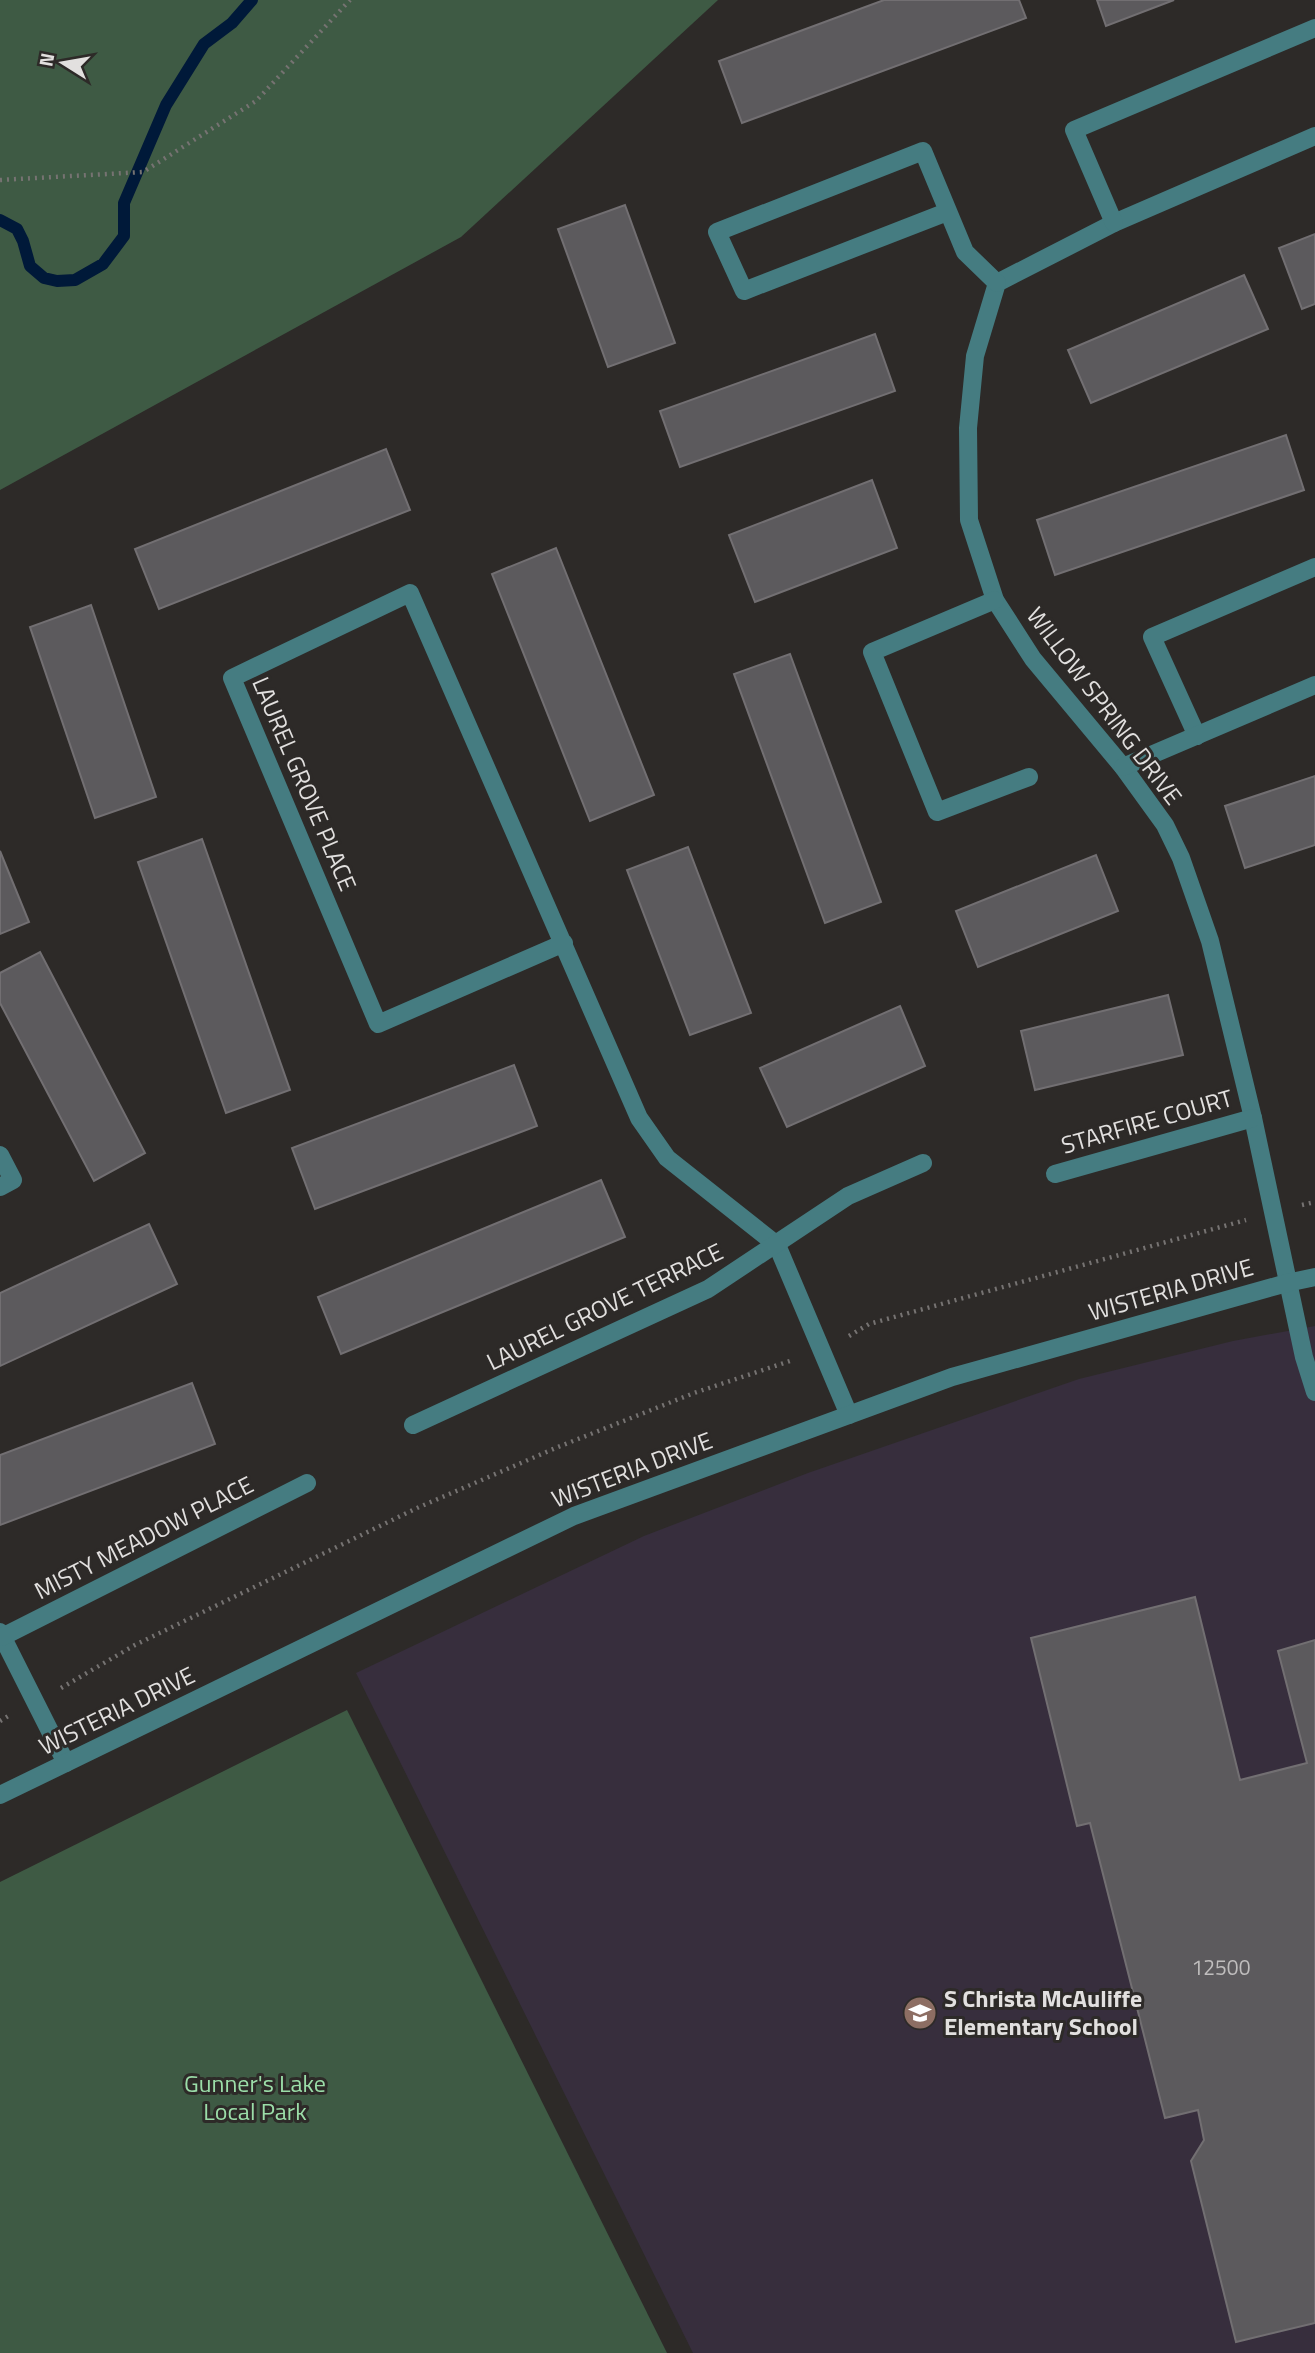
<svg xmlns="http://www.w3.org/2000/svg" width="1315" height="2353" font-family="'Titillium Web',sans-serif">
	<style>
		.education { fill: #372e3d }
		.green { fill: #3e5a44 }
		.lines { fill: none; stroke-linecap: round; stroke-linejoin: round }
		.stream { stroke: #001939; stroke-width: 12 }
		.building { fill: #5c5a5d; stroke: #726f72; stroke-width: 2 }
		.path { stroke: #767372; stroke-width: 4.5; stroke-dasharray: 2 5; stroke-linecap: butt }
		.minor { stroke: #457c81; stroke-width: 18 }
		.labels { text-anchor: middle; stroke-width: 6; stroke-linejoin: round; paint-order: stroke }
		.number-label { font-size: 21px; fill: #c0bebe }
		.street-label { font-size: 24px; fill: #e2e0df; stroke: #2d2a28 }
		.poi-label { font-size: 24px; font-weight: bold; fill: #e2e0df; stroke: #2d2a28; text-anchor: start }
		.park-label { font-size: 24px; fill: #9bdda8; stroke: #2d2a28 }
	</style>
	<rect width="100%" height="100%" fill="#2d2a28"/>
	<!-- education -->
	<polygon class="education" points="1315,1326 1315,2353 693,2353 356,1673 644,1536 808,1473 1079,1379 1233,1341"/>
	<!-- green -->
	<g class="green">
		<polygon points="0,0 718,0 461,237 0,490"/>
		<polygon points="347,1710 667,2353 0,2353 0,1882"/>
	</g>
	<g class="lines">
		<!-- stream -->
		<polyline class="stream" points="0,220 17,229 23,241 30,266 44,278 57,281 75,280 103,264 124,236 124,203 166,105 204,44 232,23 252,0"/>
	</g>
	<!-- building -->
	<g class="building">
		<polygon points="884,0 1019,0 1026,18 742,123 719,61"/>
		<polygon points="1097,0 1174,0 1106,26"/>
		<polygon points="625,205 675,343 608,367 558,229"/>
		<polygon points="1315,234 1315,304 1302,309 1279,248"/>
		<polygon points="1244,275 1268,329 1091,403 1068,350"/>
		<polygon points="875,334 895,391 680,467 660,411"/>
		<polygon points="1286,435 1304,490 1055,575 1037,520"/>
		<polygon points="386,449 410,510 159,609 135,549"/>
		<polygon points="872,480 897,548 755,602 729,535"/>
		<polygon points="556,548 654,795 590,821 492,574"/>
		<polygon points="91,605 156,797 95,818 30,627"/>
		<polygon points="790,654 881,902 825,923 734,674"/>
		<polygon points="1315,776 1315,845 1245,868 1225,806"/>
		<polygon points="202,839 290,1090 226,1113 138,862"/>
		<polygon points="688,847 751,1013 690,1035 627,870"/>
		<polygon points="0,851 29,922 0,934"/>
		<polygon points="1096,855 1118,911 978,967 956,911"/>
		<polygon points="40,952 145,1153 94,1181 0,1003 0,973"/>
		<polygon points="1168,995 1183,1055 1035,1090 1021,1031"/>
		<polygon points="900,1006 925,1066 787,1127 760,1068"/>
		<polygon points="514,1065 537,1126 315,1209 292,1148"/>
		<polygon points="601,1180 625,1237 341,1354 318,1297"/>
		<polygon points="149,1224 177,1284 0,1366 0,1293"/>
		<polygon points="192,1383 215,1444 0,1525 0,1455"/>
		<polygon points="1195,1597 1240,1780 1307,1763 1278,1651 1315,1640 1315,2323 1236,2342 1191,2161 1204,2140 1198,2110 1165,2118 1090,1823 1077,1826 1031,1638"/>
	</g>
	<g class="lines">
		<!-- path -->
		<g class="path">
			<polyline points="0,180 143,172 256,101 350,0"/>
			<polyline points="1302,1205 1315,1202"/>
			<polyline points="849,1336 869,1324 1246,1220"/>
			<polyline points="61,1688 135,1645 417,1508 558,1447 694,1393 793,1360"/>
			<polyline points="0,1721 10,1715"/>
		</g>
		<!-- minor -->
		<g class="minor">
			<polyline points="1315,136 1114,223 997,283 975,356 968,428 969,520 995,600 1033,659 1123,767 1165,825 1181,858 1210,941 1253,1118 1304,1357 1315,1392"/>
			<polyline points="947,212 744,291 717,232 923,151 965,252 997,283"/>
			<polyline points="1114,223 1074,130 1315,28"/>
			<polyline points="995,600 872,652 937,812 1029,777"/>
			<polyline points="1197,736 1152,637 1315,567"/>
			<polyline points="1123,767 1315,685"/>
			<polyline points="564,943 378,1024 232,678 410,593 639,1118 667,1158 777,1245 849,1415"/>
			<polyline points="0,1155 13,1180 0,1187"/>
			<polyline points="1055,1174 1253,1118"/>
			<polyline points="413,1425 708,1289 848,1196 923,1163"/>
			<polyline points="0,1632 66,1763"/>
			<polyline points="2,1637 307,1483"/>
			<polyline points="0,1795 574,1516 952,1377 1287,1283 1315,1277"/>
		</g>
	</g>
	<!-- icons -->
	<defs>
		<symbol id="school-disc" viewBox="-11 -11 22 22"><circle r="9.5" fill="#8d6e63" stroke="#2d2a28"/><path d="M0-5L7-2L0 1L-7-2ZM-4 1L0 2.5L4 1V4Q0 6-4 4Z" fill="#fff"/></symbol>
	</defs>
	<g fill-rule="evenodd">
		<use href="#school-disc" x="901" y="1994" width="38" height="38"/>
	</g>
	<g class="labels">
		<!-- number labels -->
		<g class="number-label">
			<text x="1221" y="1975">12500</text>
		</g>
		<!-- street labels -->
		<g class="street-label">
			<text transform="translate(1104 706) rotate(53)" y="8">WILLOW SPRING DRIVE</text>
			<text transform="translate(304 784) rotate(67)" y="8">LAUREL GROVE PLACE</text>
			<text transform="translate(1147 1122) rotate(-16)" y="8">STARFIRE COURT</text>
			<text transform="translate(1171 1290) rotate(-16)" y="8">WISTERIA DRIVE</text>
			<text transform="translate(605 1307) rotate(-26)" y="8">LAUREL GROVE TERRACE</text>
			<text transform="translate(632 1470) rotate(-21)" y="8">WISTERIA DRIVE</text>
			<text transform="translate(144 1538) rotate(-27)" y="8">MISTY MEADOW PLACE</text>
			<text transform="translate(117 1711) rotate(-26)" y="8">WISTERIA DRIVE</text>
		</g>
		<!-- poi labels -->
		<g class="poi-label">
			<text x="944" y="2007">S Christa McAuliffe<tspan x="944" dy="28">Elementary School</tspan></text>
		</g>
		<!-- park labels -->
		<g class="park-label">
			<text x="255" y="2092">Gunner's Lake<tspan x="255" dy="28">Local Park</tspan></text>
		</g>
	</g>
	<!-- north arrow -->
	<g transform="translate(63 63) rotate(281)" stroke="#2d2a28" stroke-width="5" paint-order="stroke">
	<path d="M0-5L12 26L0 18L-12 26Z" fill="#e2e0df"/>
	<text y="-10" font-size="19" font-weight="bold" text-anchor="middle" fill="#e2e0df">N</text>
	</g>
</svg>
